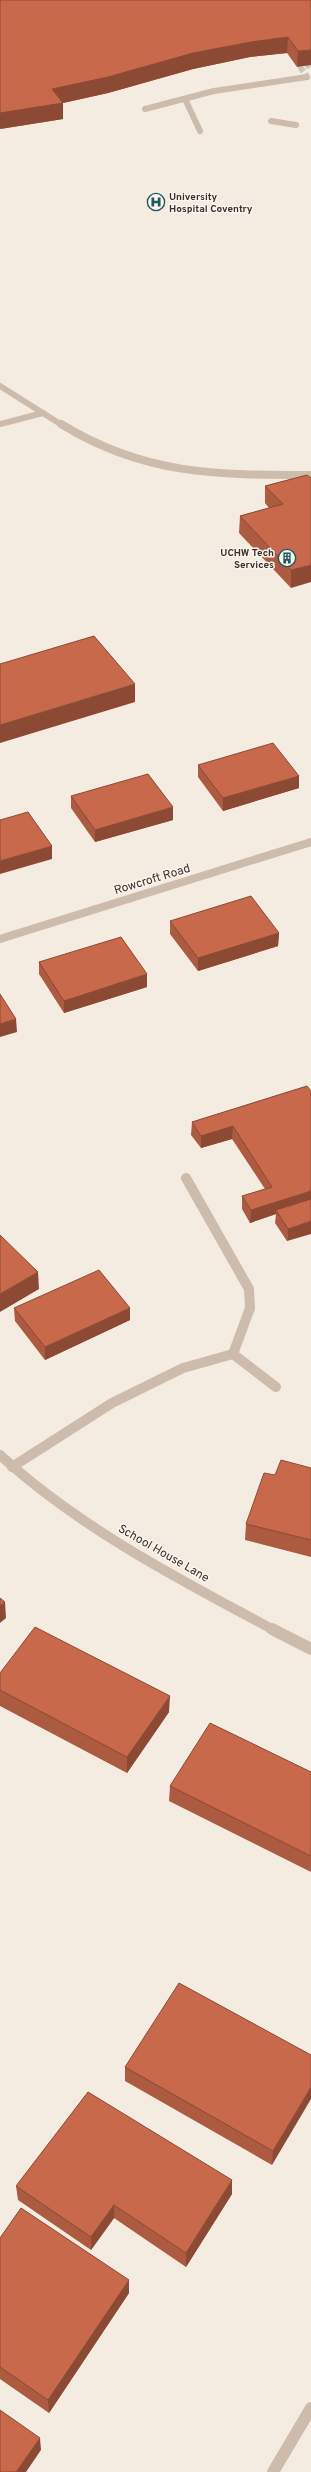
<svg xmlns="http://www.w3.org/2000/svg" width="311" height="2472" font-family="Overpass,sans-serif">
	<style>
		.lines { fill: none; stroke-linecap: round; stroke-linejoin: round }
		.minor-tunnel { stroke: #cfc6bd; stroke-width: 6; stroke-dasharray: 6 3; stroke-linecap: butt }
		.service-far1 { stroke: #cdbbac; stroke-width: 6 }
		.service { stroke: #cdbbac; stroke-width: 10 }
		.minor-far3 { stroke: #cdbbac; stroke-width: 6 }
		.minor-far2 { stroke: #cdbbac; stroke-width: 8 }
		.minor-far1 { stroke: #cdbbac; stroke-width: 10 }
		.minor { stroke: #cdbbac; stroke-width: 12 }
		.wall { fill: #ac5a40 }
		.shaded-wall { fill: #8c4a34 }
		.building { fill: #c8694b; stroke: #8c4a34 }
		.labels { text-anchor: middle; stroke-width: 3; stroke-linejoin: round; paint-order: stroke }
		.far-poi-label { font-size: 10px; font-weight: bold; fill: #3b302b; stroke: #fbf5ee; text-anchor: start }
		.street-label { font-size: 12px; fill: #3b302b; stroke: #fbf5ee }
	</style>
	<rect width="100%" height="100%" fill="#f4ebe1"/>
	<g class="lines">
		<!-- minor-tunnel -->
		<polyline class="minor-tunnel" points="311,64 301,68 307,77 311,77"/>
		<!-- service-far1 -->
		<g class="service-far1">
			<polyline points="185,99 200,131"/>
			<polyline points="145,109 214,91 307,77"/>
			<polyline points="271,121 296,125"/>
			<polyline points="0,424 43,413"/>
		</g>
		<!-- service -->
		<polyline class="service" points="186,1178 249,1289 250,1308"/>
		<!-- minor-far3 -->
		<polyline class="minor-far3" points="0,386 62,425"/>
		<!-- minor-far2 -->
		<g class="minor-far2">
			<path d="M61 424C144 475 216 475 311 475"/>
			<polyline points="0,939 311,842"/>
		</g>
		<!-- minor-far1 -->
		<g class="minor-far1">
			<polyline points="250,1308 233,1354 276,1387"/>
			<path d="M0 1455C78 1527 180 1580 274 1630"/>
			<polyline points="12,1467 112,1403 183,1368 233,1354"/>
		</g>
		<!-- minor -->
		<g class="minor">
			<polyline points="272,1629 311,1649"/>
			<polyline points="273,2472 311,2408"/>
		</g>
	</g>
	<!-- wall -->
	<g class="wall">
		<polygon points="311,0 297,67 287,53 250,57 193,69 108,93 63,103 63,119 0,129"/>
		<polygon points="307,475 291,588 239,533 240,516 269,508 265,503 265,486"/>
		<polygon points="198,765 299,788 223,811 198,777"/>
		<polygon points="71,796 173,820 95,842 71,808"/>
		<polygon points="170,921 279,933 278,946 198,971 170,934"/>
		<polygon points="39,962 147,987 64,1013 39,974"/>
		<polygon points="307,1086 287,1241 275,1223 276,1214 250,1223 242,1209 242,1196 265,1189 232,1139 201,1148 191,1135 192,1122"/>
		<polygon points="14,1308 130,1308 130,1320 45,1360 15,1321"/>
		<polygon points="311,1468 311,1557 245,1540 246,1524 275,1475"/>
		<polygon points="0,1673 169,1712 127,1773 0,1706"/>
		<polygon points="311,1772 311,1872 169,1801 170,1786"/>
		<polygon points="311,2055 272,2165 125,2081 125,2067"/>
		<polygon points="16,2186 232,2194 186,2267 114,2218 91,2250 18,2200"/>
		<polygon points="0,2238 129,2293 49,2413 0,2379"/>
	</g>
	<!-- shaded-wall -->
	<g class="shaded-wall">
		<polygon points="288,37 287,53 250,57 193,69 108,93 63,103 63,119 0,129 0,113 52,89 193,53 251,42"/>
		<polygon points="311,50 311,65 297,67 298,51"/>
		<polygon points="311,565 311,582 291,588 291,570"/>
		<polygon points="135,684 135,702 0,743 0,725"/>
		<polygon points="299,776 299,788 223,811 223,798"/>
		<polygon points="173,807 173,820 95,842 95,830"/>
		<polygon points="52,846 52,859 0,874 0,861"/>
		<polygon points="279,933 278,946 198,971 198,958"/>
		<polygon points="147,974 147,987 64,1013 64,1001"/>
		<polygon points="16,1019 17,1032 0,1037 0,1024"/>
		<polygon points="233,1126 232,1139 201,1148 201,1136"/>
		<polygon points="311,1191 311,1203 276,1210 276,1214 250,1223 251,1210"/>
		<polygon points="311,1221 311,1234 287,1241 288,1229"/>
		<polygon points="38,1272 39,1289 0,1312 0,1294"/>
		<polygon points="130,1308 130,1320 45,1360 45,1347"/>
		<polygon points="5,1602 6,1618 0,1623 0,1606"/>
		<polygon points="170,1696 169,1712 127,1773 127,1757"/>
		<polygon points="311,2087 311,2099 272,2165 273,2151"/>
		<polygon points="232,2180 232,2194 186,2267 186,2253"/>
		<polygon points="114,2205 114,2218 91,2250 91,2237"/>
		<polygon points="129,2280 129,2293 49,2413 48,2400"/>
		<polygon points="40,2438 41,2450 26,2472 16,2472"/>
	</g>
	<!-- building -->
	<g class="building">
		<polygon points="0,0 311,0 311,50 298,51 288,37 251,42 193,53 108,77 52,89 63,103 0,113"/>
		<polygon points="307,475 311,478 311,565 291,570 240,516 283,504 265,486"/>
		<polygon points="94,636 135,684 0,725 0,664"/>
		<polygon points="273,743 299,776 223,798 198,765"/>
		<polygon points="148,774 173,807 95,830 71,796"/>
		<polygon points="28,812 52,846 0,861 0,820"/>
		<polygon points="251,896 279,933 198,958 170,921"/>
		<polygon points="121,937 147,974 64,1001 39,962"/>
		<polygon points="0,994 16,1019 0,1024"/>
		<polygon points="307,1086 311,1091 311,1191 251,1210 242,1196 272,1187 233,1126 201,1136 192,1122"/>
		<polygon points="311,1199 311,1221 288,1229 276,1210"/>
		<polygon points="0,1235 38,1272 0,1294"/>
		<polygon points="99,1270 130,1308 45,1347 14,1308"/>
		<polygon points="281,1460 311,1468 311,1540 246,1524 264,1473 275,1475"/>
		<polygon points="0,1598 5,1602 0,1606"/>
		<polygon points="35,1627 170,1696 127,1757 0,1690 0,1673"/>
		<polygon points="210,1723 311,1772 311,1856 170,1786"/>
		<polygon points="179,1983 311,2055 311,2087 273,2151 125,2067"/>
		<polygon points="88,2092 232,2180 186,2253 114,2205 91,2237 16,2186"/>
		<polygon points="21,2208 129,2280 48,2400 0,2367 0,2238"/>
		<polygon points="0,2410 40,2438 16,2472 0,2472"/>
	</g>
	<!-- icons -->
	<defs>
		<symbol id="hospital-ring" viewBox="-11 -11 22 22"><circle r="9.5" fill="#fbf5ee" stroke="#1f5a5e" stroke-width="1.5"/><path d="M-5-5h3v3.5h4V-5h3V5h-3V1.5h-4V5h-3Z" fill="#1f5a5e"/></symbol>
		<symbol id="building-ring" viewBox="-11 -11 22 22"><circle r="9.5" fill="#fbf5ee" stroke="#1f5a5e" stroke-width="1.5"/><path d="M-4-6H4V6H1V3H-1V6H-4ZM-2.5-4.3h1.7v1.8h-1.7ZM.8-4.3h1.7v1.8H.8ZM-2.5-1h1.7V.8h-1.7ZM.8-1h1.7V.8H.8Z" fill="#1f5a5e"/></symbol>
	</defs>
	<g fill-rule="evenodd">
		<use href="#hospital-ring" x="146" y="192" width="20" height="20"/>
		<use href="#building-ring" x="277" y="548" width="20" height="20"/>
	</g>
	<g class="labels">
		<!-- far-poi labels -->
		<g class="far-poi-label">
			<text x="169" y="200">University<tspan x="169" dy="12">Hospital Coventry</tspan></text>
			<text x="274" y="556" text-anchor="end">UCHW Tech<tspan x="274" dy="12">Services</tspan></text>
		</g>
		<!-- street labels -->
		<g class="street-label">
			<text transform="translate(152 879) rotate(-17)" y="4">Rowcroft Road</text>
			<text transform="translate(164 1553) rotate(30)" y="4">School House Lane</text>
		</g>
	</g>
</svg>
